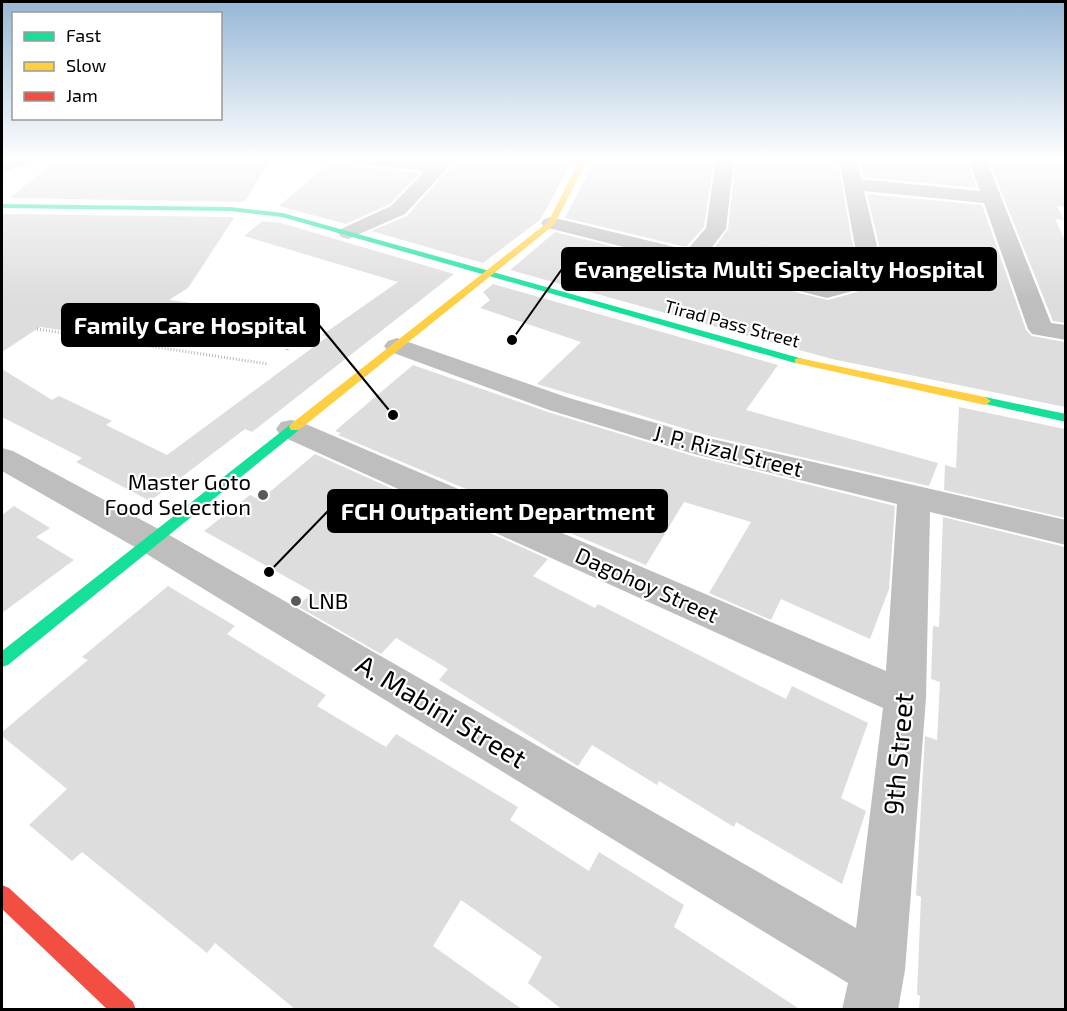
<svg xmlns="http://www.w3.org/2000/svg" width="1067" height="1011" font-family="'Exo 2',sans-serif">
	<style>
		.building { fill: #ddd }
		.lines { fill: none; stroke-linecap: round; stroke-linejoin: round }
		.path { stroke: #b8b8b8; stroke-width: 3; stroke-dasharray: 1 2; stroke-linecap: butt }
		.street { fill: #bebebe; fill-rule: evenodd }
		.fast { fill: #16e098; fill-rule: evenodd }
		.slow { fill: #ffcf43; fill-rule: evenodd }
		.jam { fill: #f24e42; fill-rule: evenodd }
		.poi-dot { fill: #595959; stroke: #fff; stroke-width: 2 }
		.labels { text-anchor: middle; stroke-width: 4.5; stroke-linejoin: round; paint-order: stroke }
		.far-street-label { font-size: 18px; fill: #000; stroke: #fff }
		.street-label { font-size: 22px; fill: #000; stroke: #fff }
		.poi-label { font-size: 22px; fill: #000; stroke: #fff; text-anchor: end }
		.near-street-label { font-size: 27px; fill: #000; stroke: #fff }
		.leader { fill: none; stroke: #000; stroke-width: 2 }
		.callout-dot { fill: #000; stroke: #fff; stroke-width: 2 }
		.callout { fill: #000; stroke: #000; stroke-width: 2 }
		.callout-label { font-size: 24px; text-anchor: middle; font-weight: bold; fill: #fff }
	</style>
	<rect width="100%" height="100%" fill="#fff"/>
	<!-- building -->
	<g class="building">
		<polygon points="57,159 114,159 114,162 270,162 244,202 10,198"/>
		<polygon points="469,159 573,159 541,219 483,263 371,231 407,216 449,169 460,160"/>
		<polygon points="595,159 714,159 704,227 686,247 565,218"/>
		<polygon points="736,159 837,159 853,246 842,274 826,282 710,254 728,229"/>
		<polygon points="859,159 966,159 977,188 863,177"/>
		<polygon points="988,159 1065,159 1065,207 1057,206 1064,220 1055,219 1065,240 1065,323 1053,321"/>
		<polygon points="330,162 358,166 420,173 390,204 346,224 279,206"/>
		<polygon points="867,194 982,205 1026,330 1032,336 1065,342 1065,407 832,359 510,270 555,232 828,300 857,292 867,280 879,245"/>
		<polygon points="2,214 230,217 234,218 188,288 169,300 214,306 172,346 40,327 2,352"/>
		<polygon points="262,221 281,223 454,274 252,432 245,429 150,501 76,462 82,458 2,417 2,369 52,400 59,396 112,421 106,425 167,455 327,337 322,335 398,282 244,236"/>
		<polygon points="493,284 778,365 746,410 938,463 929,486 709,436 537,384 581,342 480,308 490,300 483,292"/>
		<polygon points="413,365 548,412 693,456 895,506 889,589 870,639 781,599 771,620 709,593 751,522 684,502 646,565 338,435 341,433 335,431"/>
		<polygon points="959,407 1065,429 1065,518 944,490 945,465 956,468"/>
		<polygon points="315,454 548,559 533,576 595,608 598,604 786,699 792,686 868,723 841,798 866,811 842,884 736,822 734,827 659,781 657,785 592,745 578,766 439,680 448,669 396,638 381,654 297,606 313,592 204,531 250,495 260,500"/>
		<polygon points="14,506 50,528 36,537 74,560 2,613 2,515"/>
		<polygon points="943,517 1065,547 1065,1010 919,1010 920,996 917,994 921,897 916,895 925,736 937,740 940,682 931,679 933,626 939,627"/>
		<polygon points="168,586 235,626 227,634 326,695 317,706 386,747 396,734 518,807 510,820 589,871 599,852 684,905 674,927 801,1010 563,1010 528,983 542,957 461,900 433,946 523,1010 296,1010 215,943 207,953 82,852 72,861 29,825 67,789 2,736 2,732 88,660 82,657"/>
	</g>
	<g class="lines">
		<!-- path -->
		<g class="path">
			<polyline points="37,329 268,364"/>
			<polyline points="287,350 290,327"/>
		</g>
		<!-- street -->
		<g class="street">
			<polygon points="8,159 33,159 30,163 2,172 2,161"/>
			<polygon points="349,159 435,161 437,159 456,159 405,214 348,239 341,237 338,233 341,229 391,206 425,171 358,164"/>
			<polygon points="716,159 734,159 726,229 706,255 826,284 844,276 855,246 839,159 857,159 861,179 980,191 968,159 986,159 1051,323 1066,325 1066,340 1032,334 1028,329 984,203 864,191 877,246 865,279 856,290 827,298 544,227 541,223 544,219 551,217 687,250 706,228"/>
			<polygon points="397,338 569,398 708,438 1066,520 1066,545 930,512 926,698 905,970 898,1010 842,1010 848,983 140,550 2,471 2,448 13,451 164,532 856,928 883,708 281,436 276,429 281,422 291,420 301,422 886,671 897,504 694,454 549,410 388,351 384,346 388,341"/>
		</g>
		<!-- fast -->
		<g class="fast">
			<polygon points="2,204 230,207 283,213 803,359 804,361 803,363 795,363 282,217 230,211 2,208"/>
			<polygon points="985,397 1066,414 1066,422 981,403 979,401 981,399"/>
			<polygon points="295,423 301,427 299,430 8,665 2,667 2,651 291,424"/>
		</g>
		<!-- slow -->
		<g class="slow">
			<polygon points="580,159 588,159 554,225 299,430 291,430 289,427 291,424 548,222"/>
			<polygon points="799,358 985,397 991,401 985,405 795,363 795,359"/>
		</g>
		<!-- jam -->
		<polygon class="jam" points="2,885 9,888 133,1002 136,1010 108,1010 2,909"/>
	</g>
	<!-- sky -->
	<linearGradient id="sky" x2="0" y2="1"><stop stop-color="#96b7d6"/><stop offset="0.53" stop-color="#fff"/><stop offset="1" stop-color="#fff" stop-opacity="0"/></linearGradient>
	<rect width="1067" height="300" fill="url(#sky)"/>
	<!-- markers -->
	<g class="poi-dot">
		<circle cx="263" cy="495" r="6"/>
		<circle cx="296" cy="601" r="6"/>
	</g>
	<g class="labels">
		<!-- far-street labels -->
		<g class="far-street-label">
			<text transform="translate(732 324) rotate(15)" y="6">Tirad Pass Street</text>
		</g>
		<!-- street labels -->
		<g class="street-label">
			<text transform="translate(728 451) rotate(14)" y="8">J. P. Rizal Street</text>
			<text transform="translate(647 585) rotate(24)" y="8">Dagohoy Street</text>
		</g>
		<!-- poi labels -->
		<g class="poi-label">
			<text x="251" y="490">Master Goto<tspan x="251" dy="25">Food Selection</tspan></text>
			<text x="308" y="609" text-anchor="start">LNB</text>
		</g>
		<!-- near-street labels -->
		<g class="near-street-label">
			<text transform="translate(441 712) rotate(31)" y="9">A. Mabini Street</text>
			<text transform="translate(899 754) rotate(-85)" y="9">9th Street</text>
		</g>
	</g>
	<!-- callouts -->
	<path class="leader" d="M512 340L562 269M393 415L319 325M269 572L328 511"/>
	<g class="callout-dot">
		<circle cx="512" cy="340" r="6"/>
		<circle cx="393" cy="415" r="6"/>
		<circle cx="269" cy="572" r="6"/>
	</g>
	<g class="callout">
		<rect x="562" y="248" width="434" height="42" rx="6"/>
		<rect x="62" y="304" width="257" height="42" rx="6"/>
		<rect x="328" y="490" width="339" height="42" rx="6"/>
	</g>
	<g class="callout-label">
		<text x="779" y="278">Evangelista Multi Specialty Hospital</text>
		<text x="190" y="334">Family Care Hospital</text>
		<text x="498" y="520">FCH Outpatient Department</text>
	</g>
	<!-- border -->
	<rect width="1067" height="1011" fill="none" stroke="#000000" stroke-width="6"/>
	<!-- legend -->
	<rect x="12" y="12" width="210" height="108" fill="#ffffff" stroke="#999999" stroke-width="1.5"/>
	<rect x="24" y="32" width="30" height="9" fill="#16e098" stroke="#999999" stroke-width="1.5"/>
	<text x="66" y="42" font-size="18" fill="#000000">Fast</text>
	<rect x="24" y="62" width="30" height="9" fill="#ffcf43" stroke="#999999" stroke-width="1.5"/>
	<text x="66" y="72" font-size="18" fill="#000000">Slow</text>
	<rect x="24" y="92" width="30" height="9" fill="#f24e42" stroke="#999999" stroke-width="1.5"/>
	<text x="66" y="102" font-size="18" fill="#000000">Jam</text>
</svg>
